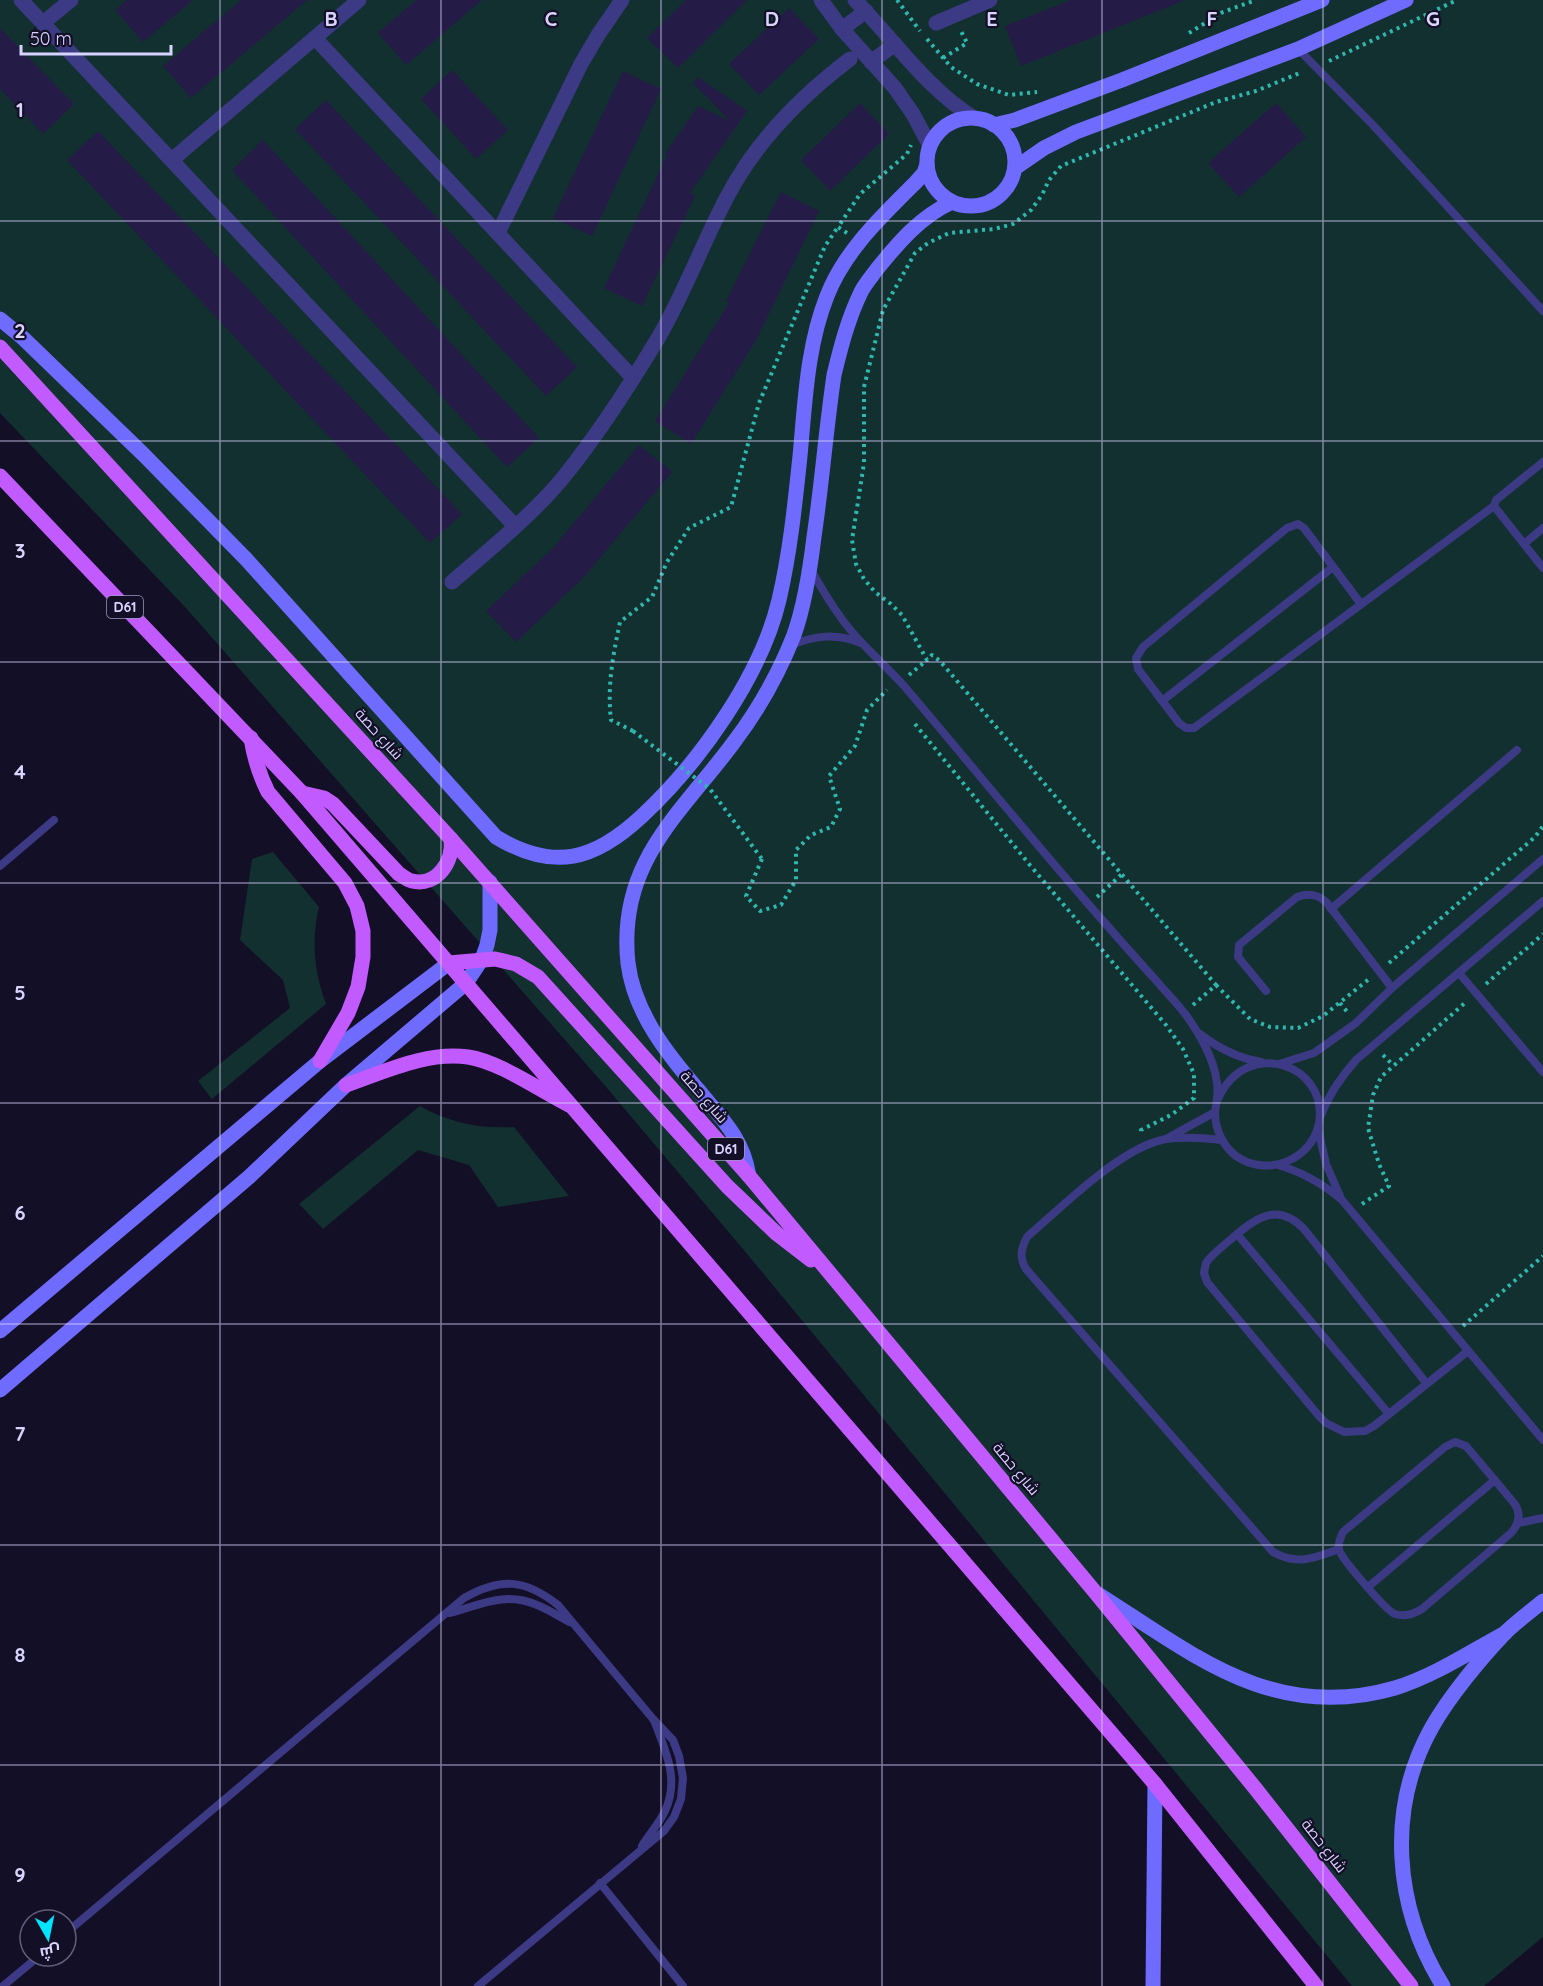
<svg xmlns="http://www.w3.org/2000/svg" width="1543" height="1986" font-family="Quicksand,Cairo,sans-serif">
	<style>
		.green { fill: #12302f }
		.building { fill: #241b47 }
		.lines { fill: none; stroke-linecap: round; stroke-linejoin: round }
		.path { stroke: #2fb8b0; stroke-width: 4; stroke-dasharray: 3 4.5; stroke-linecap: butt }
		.lane { stroke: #3d3a85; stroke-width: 8 }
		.street { stroke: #3d3a85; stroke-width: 15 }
		.secondary { stroke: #6f6bff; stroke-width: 15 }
		.primary { stroke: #c25bff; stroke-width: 15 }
		.path-bridge { stroke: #2fb8b0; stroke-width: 4; stroke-dasharray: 3 4.5; stroke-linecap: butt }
		.grid { fill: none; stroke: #d9d4ff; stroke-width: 1.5; stroke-opacity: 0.55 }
		.labels { text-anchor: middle; stroke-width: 4.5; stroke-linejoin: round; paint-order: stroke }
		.shield { fill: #130f26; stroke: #9e99be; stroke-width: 1.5 }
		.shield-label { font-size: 14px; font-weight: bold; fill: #d9d4ff }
		.street-label { font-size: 15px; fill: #d9d4ff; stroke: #130f26 }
		.grid-label { font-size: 20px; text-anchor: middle; font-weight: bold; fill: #d9d4ff; stroke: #130f26; stroke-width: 4.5; stroke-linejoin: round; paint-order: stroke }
	</style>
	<rect width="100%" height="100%" fill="#130f26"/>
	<!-- green -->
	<g class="green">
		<polygon points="0,0 1543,0 1543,1937 1484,1986 1352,1986 748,1255 601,1081 186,608 0,413"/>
		<path d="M273 852 319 907C311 941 314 971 326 1004L212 1099 198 1081 290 1008 283 980 240 940 252 859Z"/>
		<path d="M420 1106C450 1123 480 1129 514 1127L569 1196 498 1207 469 1165 418 1150 323 1229 299 1204Z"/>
	</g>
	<!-- building -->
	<g class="building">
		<polygon points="127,0 193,0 143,42 115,10"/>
		<polygon points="241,0 307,0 191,98 163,66"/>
		<polygon points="416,0 482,0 406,65 378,33"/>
		<polygon points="686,0 747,0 678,68 647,38"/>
		<polygon points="1071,0 1183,0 1183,1 1021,66 1005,26"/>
		<polygon points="789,8 819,39 759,95 729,64"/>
		<polygon points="0,28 74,104 43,134 0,89"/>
		<polygon points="452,70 508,130 476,159 421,99"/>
		<polygon points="623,71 661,89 592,236 553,218"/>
		<polygon points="698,77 747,111 690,193 695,196 642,306 604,288 667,155 665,154 698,106 730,121 693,83"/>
		<polygon points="326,100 577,367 546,396 295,129"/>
		<polygon points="860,103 889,134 830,191 801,160"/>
		<polygon points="1276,103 1306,137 1239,197 1208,163"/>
		<polygon points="98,131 462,514 430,543 67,160"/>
		<polygon points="263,140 539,438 507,467 232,170"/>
		<polygon points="781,192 819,211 756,340 691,444 655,421 729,303 726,301"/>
		<polygon points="639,445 672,472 584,577 516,642 486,611 553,548"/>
	</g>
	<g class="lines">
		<!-- path -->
		<g class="path">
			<polyline points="897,0 920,31"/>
			<polyline points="1189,33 1223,12 1256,0"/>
			<polyline points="927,39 951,67 977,84 1009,95 1037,92"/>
			<polyline points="943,58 967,43 961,31"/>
			<polyline points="1329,61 1457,0"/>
			<polyline points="847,233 838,227 860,194 907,154 911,145"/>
			<polyline points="909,675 927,660"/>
			<polyline points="915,724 1029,864 1166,1025 1183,1049 1194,1074 1194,1098 1171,1115 1141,1130 1143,1134"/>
			<path d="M633 731 611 720C607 687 613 655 620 622L652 597 667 562 689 528 731 507 759 403 825 246 838 227"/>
			<polyline points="762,859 746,896 760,911 781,905 796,880 796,850 811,835 831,827 840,809 829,776 855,746 867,710 887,690"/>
			<polyline points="1097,897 1122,874"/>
			<polyline points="1389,963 1535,837 1543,826"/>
			<polyline points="1486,984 1543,934"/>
			<polyline points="1216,985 1250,1019 1270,1027 1298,1028 1323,1016 1369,979"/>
			<polyline points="1340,1003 1349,1014"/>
			<polyline points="1193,1005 1216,985 940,661 932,655 927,660 902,615 891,604 875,592 864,579 856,564 852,540 864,463 864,387 883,310 915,253 928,243 949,233 994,229 1013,224 1031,210 1042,195 1049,180 1061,166 1216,102 1256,91 1302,72"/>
			<polyline points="1383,1055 1393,1065"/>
			<polyline points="1362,1204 1389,1186 1379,1164 1368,1128 1373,1095 1381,1077 1467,1001"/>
			<polyline points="1463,1326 1543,1256"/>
		</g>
		<!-- lane -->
		<g class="lane">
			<polyline points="1298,49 1372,124 1543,311"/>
			<polyline points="1543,462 1496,500 1494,506 1543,568"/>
			<polyline points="1524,544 1543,528"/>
			<path d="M811 570C826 596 842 623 863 644 877 659 892 672 905 687 967 760 1027 834 1090 906 1111 930 1132 954 1153 977 1164 990 1176 1002 1186 1015 1200 1035 1214 1058 1217 1083 1219 1093 1216 1103 1215 1113 1215 1129 1223 1146 1236 1156 1267 1178 1312 1160 1319 1123 1329 1064 1246 1036 1218 1099"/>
			<polyline points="1361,604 1304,528 1298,524 1287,528 1143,647 1136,658 1138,669 1179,723 1186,728 1194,728 1494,506"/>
			<path d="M790 646C814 635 836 633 861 643"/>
			<polyline points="1162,701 1333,567"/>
			<polyline points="0,866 54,820"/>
			<polyline points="1331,909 1517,750"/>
			<polyline points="1459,973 1543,1072"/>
			<path d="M1266 991 1238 957 1239 945 1297 897C1309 893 1318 894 1327 903L1392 988"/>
			<path d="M1200 1034C1218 1048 1238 1058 1261 1062"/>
			<polyline points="1279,1064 1314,1053 1356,1023 1392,988 1543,859"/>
			<path d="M1321 1115C1329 1094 1341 1077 1356 1060L1543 901"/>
			<polyline points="1318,1129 1326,1164 1340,1196"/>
			<polyline points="1166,1139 1215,1112"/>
			<path d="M1222 1140C1204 1138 1184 1136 1166 1139 1121 1147 1062 1207 1027 1237 1021 1249 1019 1257 1026 1269L1273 1552C1298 1566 1314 1558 1339 1549"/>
			<path d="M1278 1165C1302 1172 1322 1183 1342 1200L1543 1440"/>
			<polyline points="1237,1234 1389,1414"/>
			<path d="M1427 1384 1304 1229C1276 1200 1254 1220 1230 1240 1222 1247 1212 1254 1206 1263L1204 1273 1207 1282 1319 1416 1326 1423 1344 1432 1365 1431 1374 1426 1468 1351"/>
			<path d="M1455 1442 1466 1446 1514 1503C1521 1513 1520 1523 1511 1533L1422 1609C1414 1614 1405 1617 1395 1614 1386 1611 1342 1559 1339 1550 1338 1544 1340 1538 1343 1532L1445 1447Z"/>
			<polyline points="1518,1523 1543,1518"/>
			<polyline points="1368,1587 1495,1480"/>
			<path d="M450 1613C480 1605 505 1591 537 1605 548 1609 559 1617 570 1622"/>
			<path d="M642 1846C649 1834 659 1824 665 1811 680 1779 665 1750 654 1720"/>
			<polyline points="600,1883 683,1986"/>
			<path d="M66 1933 464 1598C501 1577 525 1579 558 1605L653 1719 673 1740 679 1756 683 1778 681 1799 674 1817 664 1831 478 1986"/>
			<polyline points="3,1986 39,1956"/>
		</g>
		<!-- street -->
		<g class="street">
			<polyline points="21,0 515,526"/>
			<polyline points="821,0 842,29 895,88 913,114 930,146"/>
			<path d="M855 0C894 40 926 88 974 118"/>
			<polyline points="43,23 71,0"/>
			<polyline points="936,23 990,0"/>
			<polyline points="842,29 866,11"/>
			<polyline points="315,38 633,378"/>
			<polyline points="871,62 895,44"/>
			<polyline points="173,159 359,0"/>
			<polyline points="498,233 581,64 598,35 622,0"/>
			<path d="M452 582C489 550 531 516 562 479 597 436 628 388 657 340 684 295 702 244 727 197 756 141 800 97 850 59"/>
		</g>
		<!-- secondary -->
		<g class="secondary">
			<circle cx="971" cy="162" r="44"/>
			<polyline points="994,125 1015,120 1122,80 1322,0"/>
			<polyline points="1015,168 1044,148 1076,132 1298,49 1406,0"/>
			<path d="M0 319 23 338 144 455 246 559 496 837C554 872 595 860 642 816 699 763 761 676 779 600 790 553 795 504 800 456 805 403 807 346 827 296 845 250 882 216 916 182L924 173 927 164"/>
			<path d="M749 1176C743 1139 723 1120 700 1092 668 1055 634 1013 628 963 617 862 681 814 734 742 759 709 779 673 794 635 805 604 810 570 814 537 822 483 826 429 834 375 841 346 848 319 861 292 865 284 872 276 877 269 899 242 920 217 952 202"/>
			<polyline points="0,1331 320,1061 449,963"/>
			<polyline points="0,1390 249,1177 346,1085 466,983 482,959 487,945 490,930 490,882"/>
			<path d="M1098 1594C1194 1655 1274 1723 1395 1688 1434 1676 1470 1652 1505 1633"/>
			<polyline points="1153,1986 1155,1784"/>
			<path d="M1443 1986C1394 1907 1386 1809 1432 1727 1449 1697 1481 1658 1505 1633 1516 1622 1530 1612 1543 1601"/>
		</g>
		<!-- primary -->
		<g class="primary">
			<polyline points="0,347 451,839 749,1176 1095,1592 1255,1788 1411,1986"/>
			<polyline points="0,476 302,793 1155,1784 1316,1986"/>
			<path d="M251 738C254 758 259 774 268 792L345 883 357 906 363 931V957L358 987 348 1013 320 1061"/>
			<path d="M302 793 324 798 333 804 399 874C403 876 407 880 412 881 437 887 454 861 451 839"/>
			<polyline points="449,963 495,959 516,964 538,977 727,1186 776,1233 811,1260"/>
			<path d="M346 1085C384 1072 427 1051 468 1057 498 1061 541 1091 569 1105"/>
		</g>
		<!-- path-bridge -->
		<polyline class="path-bridge" points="633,731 710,789 762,859"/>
	</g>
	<!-- grid -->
	<path class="grid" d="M220 0V1986M441 0V1986M661 0V1986M882 0V1986M1102 0V1986M1323 0V1986M0 221H1543M0 441H1543M0 662H1543M0 883H1543M0 1103H1543M0 1324H1543M0 1545H1543M0 1765H1543"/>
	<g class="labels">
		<!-- shield labels -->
		<g class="shield">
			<rect x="107" y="596" width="36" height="22" rx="4.5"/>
			<rect x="708" y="1138" width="36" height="22" rx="4.5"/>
		</g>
		<g class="shield-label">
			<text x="125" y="612">D61</text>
			<text x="726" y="1154">D61</text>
		</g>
		<!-- street labels -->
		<g class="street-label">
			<text transform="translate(379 734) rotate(48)" y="5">شارع حصة</text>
			<text transform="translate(704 1097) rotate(49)" y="5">شارع حصة</text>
			<text transform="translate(1016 1469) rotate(50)" y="5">شارع حصة</text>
			<text transform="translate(1324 1846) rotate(52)" y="5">شارع حصة</text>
		</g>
	</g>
	<g class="grid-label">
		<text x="331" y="26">B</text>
		<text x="551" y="26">C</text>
		<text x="772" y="26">D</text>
		<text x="992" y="26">E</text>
		<text x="1212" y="26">F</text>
		<text x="1433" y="26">G</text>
		<text x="20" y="117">1</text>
		<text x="20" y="338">2</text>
		<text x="20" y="558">3</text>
		<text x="20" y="779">4</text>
		<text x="20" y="1000">5</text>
		<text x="20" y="1220">6</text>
		<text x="20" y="1441">7</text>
		<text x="20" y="1662">8</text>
		<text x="20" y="1882">9</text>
	</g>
	<!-- north arrow -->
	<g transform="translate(48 1938) rotate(171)"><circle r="28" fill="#130f26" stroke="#625e7d" stroke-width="1.5"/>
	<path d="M0-4.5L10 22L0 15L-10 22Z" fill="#00e5ff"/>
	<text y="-9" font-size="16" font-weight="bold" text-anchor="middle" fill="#d9d4ff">ش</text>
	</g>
	<!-- scale -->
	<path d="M21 45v9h150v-9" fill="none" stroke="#d9d4ff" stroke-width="3"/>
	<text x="30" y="45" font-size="18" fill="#d9d4ff" stroke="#130f26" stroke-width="4.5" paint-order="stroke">50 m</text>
</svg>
